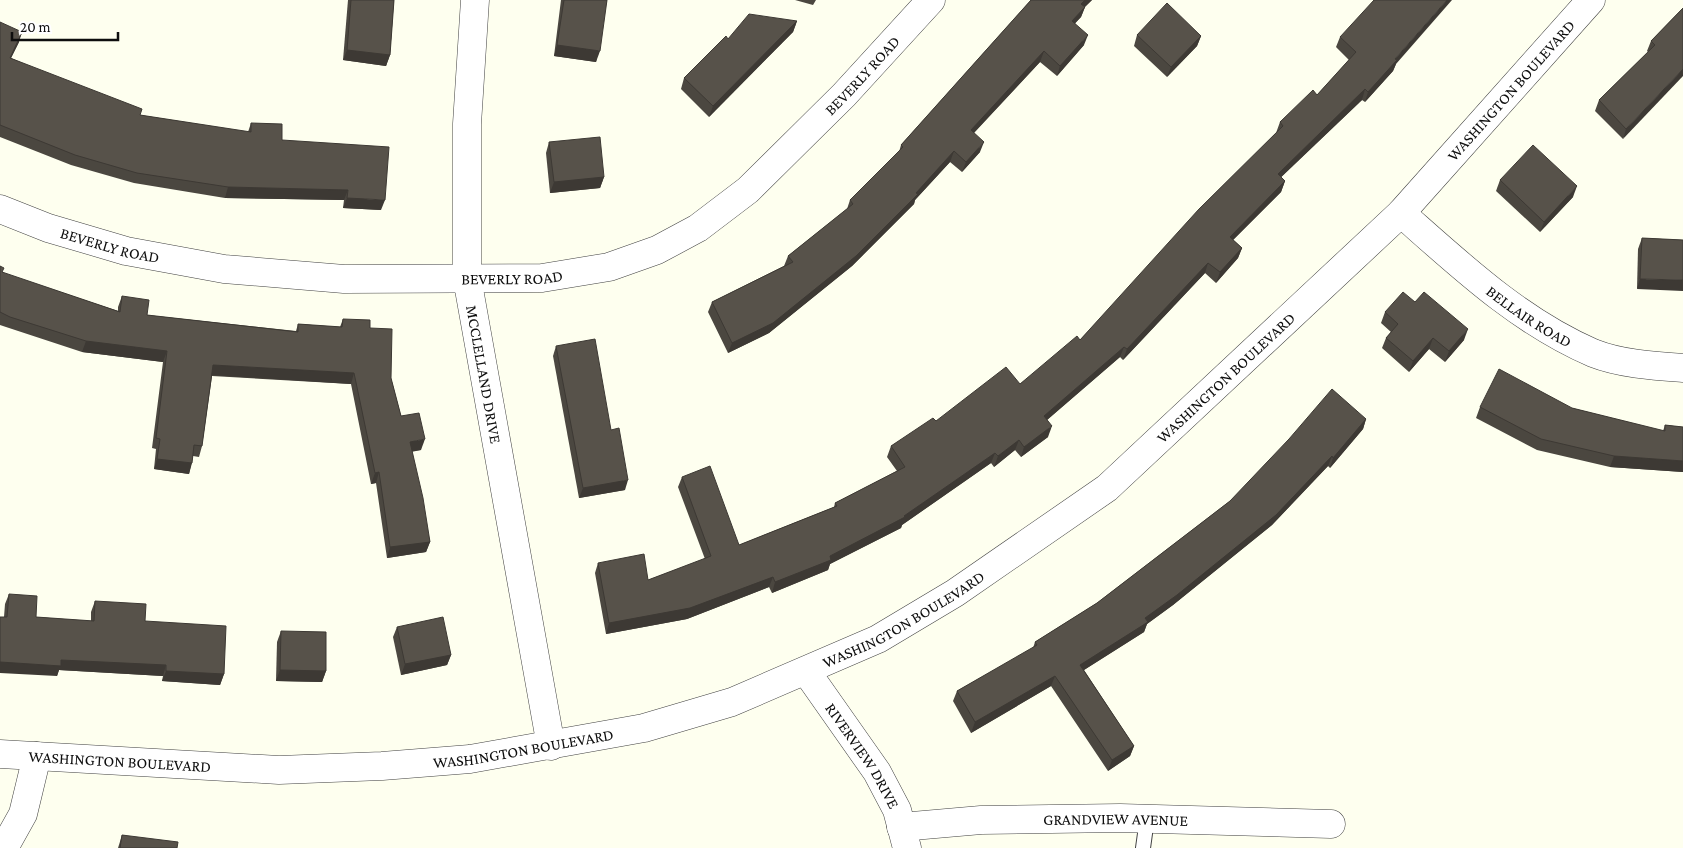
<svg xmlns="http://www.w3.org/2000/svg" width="1683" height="848" font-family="'Crimson Pro',serif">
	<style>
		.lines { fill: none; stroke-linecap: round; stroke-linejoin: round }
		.service-casing { stroke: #414141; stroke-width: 16 }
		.minor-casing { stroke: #414141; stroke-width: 29 }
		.tertiary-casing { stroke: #414141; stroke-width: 29 }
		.service { stroke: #fff; stroke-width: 14 }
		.minor { stroke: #fff; stroke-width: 28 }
		.tertiary { stroke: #fff; stroke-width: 28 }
		.wall { fill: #4b4740 }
		.shaded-wall { fill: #3d3934 }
		.building { fill: #57524a; stroke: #3d3934 }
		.labels { text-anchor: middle; stroke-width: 5; stroke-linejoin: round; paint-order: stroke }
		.street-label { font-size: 16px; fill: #0e0e0e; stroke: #fff }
	</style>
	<rect width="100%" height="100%" fill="#feffef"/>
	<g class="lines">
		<defs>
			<polyline id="service" points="1143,848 1147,819"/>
			<g id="minor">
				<path id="s1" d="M475 0 467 124V278L551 746"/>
				<path id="s2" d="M0 209 48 228 126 251 224 269 344 279 542 278 609 267 657 250 698 228 748 190 844 95 931 0"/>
				<path id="s3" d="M1401 213C1461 266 1519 321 1593 353 1621 364 1654 366 1683 368"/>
				<path id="s4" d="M806 671 877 772 897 810 907 848"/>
				<path id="s5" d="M901 827 981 820 1120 818 1331 824"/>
				<polyline points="4,848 23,814 37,756"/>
			</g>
			<g id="tertiary">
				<path id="s6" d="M0 754 279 770 382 766 470 759 644 728 732 702 878 639 955 593 1107 488 1401 213 1591 0"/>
			</g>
		</defs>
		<!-- service casing -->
		<use href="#service" class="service-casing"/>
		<!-- minor casing -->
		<use href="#minor" class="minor-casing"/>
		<!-- tertiary casing -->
		<use href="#tertiary" class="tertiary-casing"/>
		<!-- service -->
		<use href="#service" class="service"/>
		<!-- minor -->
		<use href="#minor" class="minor"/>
		<!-- tertiary -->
		<use href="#tertiary" class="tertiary"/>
	</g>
	<!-- wall -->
	<g class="wall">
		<polygon points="348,0 394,0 390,55 386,66 343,60"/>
		<polygon points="561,0 607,0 596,62 554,56"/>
		<polygon points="795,0 816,0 813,5"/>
		<polygon points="1031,0 1092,0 1085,7 1081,17 1075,23 1084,45 1057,76 1040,62 974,133 980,152 962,172 950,162 915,200 914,204 852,266 769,333 728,353 708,312 712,302 784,266 788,256 847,209 850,200 899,152 901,145"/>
		<polygon points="1683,8 1623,139 1595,111 1599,100 1648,52 1647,51 1651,41"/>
		<polygon points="797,21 793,32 709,117 681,89 684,78 728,39"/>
		<polygon points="0,22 19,42 11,58 140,115 248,132 251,123 282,140 381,210 343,208 344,200 225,198 134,183 71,165 0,137"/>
		<polygon points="1137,35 1201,36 1197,46 1167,77 1134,46"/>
		<polygon points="1340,37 1396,64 1393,71 1365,102 1362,100 1281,177 1285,181 1281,192 1233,240 1242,248 1238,258 1216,283 1205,273 1123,360 1120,357 1047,420 1048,437 1021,457 1015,450 994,467 991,463 902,525 901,528 830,564 828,570 772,593 769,587 687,619 606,634 595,573 598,563 648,580 705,559 678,487 682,477 739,545 834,507 835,503 897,471 887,457 891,446 936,421 1020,384 1080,340 1276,133 1280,122 1317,95 1349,60 1336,47"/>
		<polygon points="549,142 604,177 600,188 550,193 546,153"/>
		<polygon points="1500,180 1573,197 1540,232 1496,191"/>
		<polygon points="1642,238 1683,240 1637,289 1638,249"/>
		<polygon points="0,266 3,273 118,311 118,307 122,296 147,315 296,331 298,324 340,327 343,319 370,328 391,378 401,416 421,450 412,451 430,542 426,552 387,558 376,483 371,484 351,384 212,376 202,446 199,457 193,456 189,474 154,469 156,449 152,448 163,362 82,352 6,327 0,325"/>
		<polygon points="1415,302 1464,340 1445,362 1429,349 1409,372 1382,348 1386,338 1391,332 1381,323 1385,312"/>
		<polygon points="556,346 611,430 625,490 579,498 553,356"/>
		<polygon points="1480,407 1572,408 1663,431 1665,425 1683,427 1683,472 1610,467 1537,450 1476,418"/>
		<polygon points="1366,419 1363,429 1330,468 1328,466 1272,525 1173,605 1147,624 1144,632 1084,670 1134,746 1130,756 1108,771 1051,686 971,733 953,701 957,691 1033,648 1035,642 1097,603 1230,501"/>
		<polygon points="9,594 36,617 91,621 91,612 95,601 145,621 224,674 220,685 162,681 163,676 59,670 57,676 4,617 5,604"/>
		<polygon points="397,627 451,655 447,665 401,675 393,637"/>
		<polygon points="281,631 326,671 322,682 276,681 277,642"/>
		<polygon points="122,835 177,848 118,848"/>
	</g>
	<!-- shaded-wall -->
	<g class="shaded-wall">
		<polygon points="1085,0 1092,0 1077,14 1081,4"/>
		<polygon points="1447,0 1452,0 1396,64 1393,71 1365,102 1368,92 1395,59"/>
		<polygon points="1085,7 1081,17 1068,31 1072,21"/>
		<polygon points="797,21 793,32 709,117 713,106"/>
		<polygon points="22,32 19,42 6,68 10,58"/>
		<polygon points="1088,35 1084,45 1057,76 1060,66"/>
		<polygon points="1201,36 1197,46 1167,77 1171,67"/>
		<polygon points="557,45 600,51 596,62 554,56"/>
		<polygon points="347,50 390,55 386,66 343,60"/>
		<polygon points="1044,51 1040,62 967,140 971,130"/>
		<polygon points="1683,69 1683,76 1623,139 1626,129"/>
		<polygon points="1365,89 1362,100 1274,184 1278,174"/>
		<polygon points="984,142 980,152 962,172 966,162"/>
		<polygon points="954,151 950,162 915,200 914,204 852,266 769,333 728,353 732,343 916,193"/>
		<polygon points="604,177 600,188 550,193 554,182"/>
		<polygon points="1285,181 1281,192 1226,247 1230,237"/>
		<polygon points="1577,186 1573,197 1540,232 1544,222"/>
		<polygon points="228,187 348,190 344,200 225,198"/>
		<polygon points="347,198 385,200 381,210 343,208"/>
		<polygon points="1242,248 1238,258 1216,283 1220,272"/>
		<polygon points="1208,263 1205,273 1123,360 1127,349"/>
		<polygon points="1640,279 1683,280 1683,291 1637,289"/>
		<polygon points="1468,329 1464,340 1445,362 1449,351"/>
		<polygon points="1433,338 1429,349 1409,372 1413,361"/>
		<polygon points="86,341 167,351 163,362 82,352"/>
		<polygon points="1124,347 1120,357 1040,426 1044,416"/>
		<polygon points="213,365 354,373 351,384 209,375"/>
		<polygon points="1366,419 1363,429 1330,468 1333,458"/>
		<polygon points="1052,426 1048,437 1021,457 1024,447"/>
		<polygon points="425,439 421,450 406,453 410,442"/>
		<polygon points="1019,440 1015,450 994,467 998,456"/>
		<polygon points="995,453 991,463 902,525 901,528 830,564 828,570 772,593 775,582 830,556 904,516"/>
		<polygon points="1332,456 1328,466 1272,525 1173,605 1147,624 1144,632 1076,675 1080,665 1145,618"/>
		<polygon points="1614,456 1683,461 1683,472 1610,467"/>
		<polygon points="157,459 192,463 189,474 154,469"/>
		<polygon points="379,472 376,483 371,484 375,473"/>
		<polygon points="628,480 625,490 579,498 583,488"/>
		<polygon points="430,542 426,552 387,558 390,547"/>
		<polygon points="773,577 769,587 687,619 606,634 609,623"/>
		<polygon points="451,655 447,665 401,675 405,664"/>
		<polygon points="61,660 166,665 163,676 59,670 57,676 0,673 0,662"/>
		<polygon points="280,670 326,671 322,682 276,681"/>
		<polygon points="166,671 224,674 220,685 162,681"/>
		<polygon points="1055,676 1051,686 971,733 975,722"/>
		<polygon points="1134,746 1130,756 1108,771 1112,760"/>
	</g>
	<!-- building -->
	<g class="building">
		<polygon points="351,0 394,0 390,55 347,50"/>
		<polygon points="564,0 607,0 600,51 557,45"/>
		<polygon points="1031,0 1085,0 1081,4 1085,7 1072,21 1088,35 1060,66 1044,51 971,130 984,142 966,162 954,151 916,193 918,194 856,256 773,323 732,343 712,302 793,262 788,256 853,204 850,200 903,147 901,145"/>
		<polygon points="1374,0 1447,0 1395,59 1397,60 1368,92 1365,89 1278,174 1285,181 1230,237 1242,248 1220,272 1208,263 1127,349 1124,347 1044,416 1052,426 1024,447 1019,440 998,456 995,453 904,516 905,517 830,556 831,560 775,582 773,577 690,608 609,623 598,563 644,554 648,580 711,556 682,477 710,466 739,545 837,506 835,503 905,467 891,446 933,418 936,421 1006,367 1020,384 1077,336 1080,340 1199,209 1283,126 1280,122 1313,90 1317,95 1356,52 1340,37"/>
		<polygon points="1167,3 1201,36 1171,67 1137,35"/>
		<polygon points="1683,8 1683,69 1626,129 1599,100 1655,45 1651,41"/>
		<polygon points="749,14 797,21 713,106 684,78 726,36 728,39"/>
		<polygon points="0,22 22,32 10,58 142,109 140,115 251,132 251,123 282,124 282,140 389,147 385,200 347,198 348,190 228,187 137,173 75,155 0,125"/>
		<polygon points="600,137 604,177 554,182 549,142"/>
		<polygon points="1533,145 1577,186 1544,222 1500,180"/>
		<polygon points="1642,238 1683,240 1683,280 1640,279"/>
		<polygon points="0,266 4,268 2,272 120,312 122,296 149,300 147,315 298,332 298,324 342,327 343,319 370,320 370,328 392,329 391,378 401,416 419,413 425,439 410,442 423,498 430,542 390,547 379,472 375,473 354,373 213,365 202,446 194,445 192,463 157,459 160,439 156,438 167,351 86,341 10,317 0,312"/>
		<polygon points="1403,292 1415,302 1424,292 1468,329 1449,351 1433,338 1413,361 1386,338 1398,324 1385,312"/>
		<polygon points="595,339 611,430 619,428 628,480 583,488 556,346"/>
		<polygon points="1499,369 1572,408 1665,431 1665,425 1683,427 1683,461 1614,456 1541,439 1480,407"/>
		<polygon points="1332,389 1366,419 1333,458 1332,456 1276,515 1177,595 1145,618 1148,622 1080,665 1134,746 1112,760 1055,676 975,722 957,691 1037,645 1035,642 1097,603 1230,501 1289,439"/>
		<polygon points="9,594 37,596 36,617 94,621 95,601 146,604 145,621 226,626 224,674 166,671 166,665 61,660 61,666 0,662 0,617 7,617"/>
		<polygon points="443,617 451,655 405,664 397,627"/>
		<polygon points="281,631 326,632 326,671 280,670"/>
		<polygon points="122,835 178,842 177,848 120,848"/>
	</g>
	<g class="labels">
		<!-- street labels -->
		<g class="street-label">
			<text dy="6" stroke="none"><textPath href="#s2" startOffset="941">BEVERLY ROAD</textPath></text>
			<text dy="6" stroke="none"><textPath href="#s6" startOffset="1740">WASHINGTON BOULEVARD</textPath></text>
			<text dy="6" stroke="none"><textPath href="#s2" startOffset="116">BEVERLY ROAD</textPath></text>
			<text dy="6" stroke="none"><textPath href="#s2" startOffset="521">BEVERLY ROAD</textPath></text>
			<text dy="6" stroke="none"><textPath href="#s3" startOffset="165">BELLAIR ROAD</textPath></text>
			<text dy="6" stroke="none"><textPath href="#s1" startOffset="376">MCCLELLAND DRIVE</textPath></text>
			<text dy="6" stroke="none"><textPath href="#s6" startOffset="1335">WASHINGTON BOULEVARD</textPath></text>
			<text dy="6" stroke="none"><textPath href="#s6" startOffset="930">WASHINGTON BOULEVARD</textPath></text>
			<text dy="6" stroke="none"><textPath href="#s6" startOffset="525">WASHINGTON BOULEVARD</textPath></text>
			<text dy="6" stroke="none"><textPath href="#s4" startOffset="102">RIVERVIEW DRIVE</textPath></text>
			<text dy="6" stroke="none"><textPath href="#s6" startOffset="120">WASHINGTON BOULEVARD</textPath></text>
			<text dy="6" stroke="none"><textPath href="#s5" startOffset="215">GRANDVIEW AVENUE</textPath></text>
		</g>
	</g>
	<!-- scale -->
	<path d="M12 32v8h106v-8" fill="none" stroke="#0e0e0e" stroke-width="2.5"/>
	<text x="20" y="32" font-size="15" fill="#0e0e0e" stroke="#ffffff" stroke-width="4" paint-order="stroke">20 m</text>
</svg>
